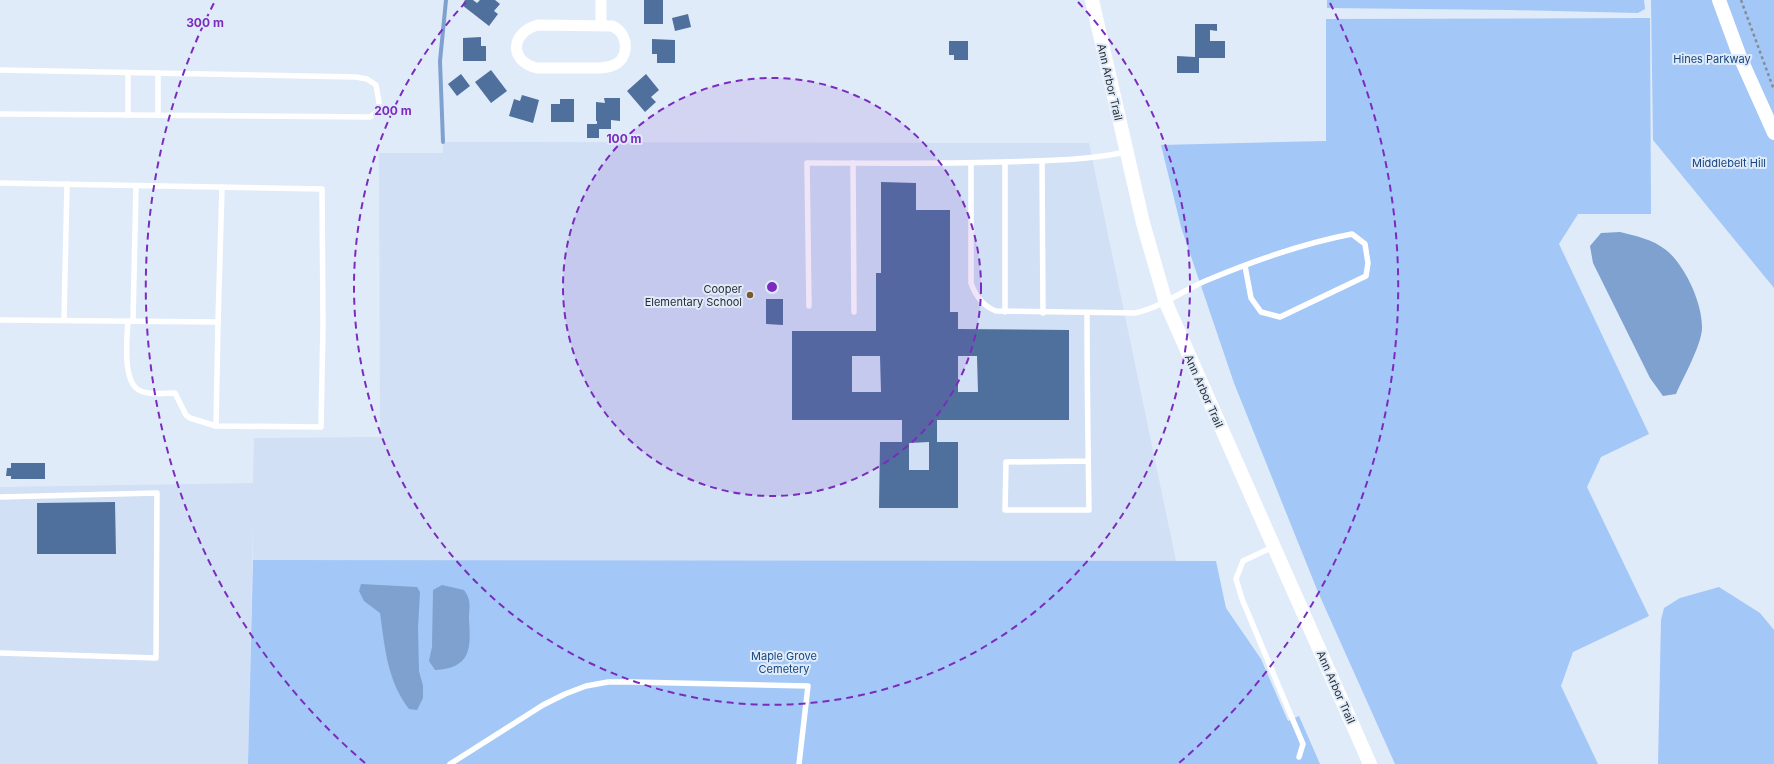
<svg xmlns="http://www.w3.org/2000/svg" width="1774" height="764" font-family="Inter,sans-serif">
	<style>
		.built { fill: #d1e0f5 }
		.green { fill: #a3c7f6 }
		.water { fill: #7ea1cf }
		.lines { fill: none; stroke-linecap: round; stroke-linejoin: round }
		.stream { stroke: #7ea1cf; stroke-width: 4 }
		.building { fill: #4f709c; fill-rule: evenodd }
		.path { stroke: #858d97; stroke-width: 2.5; stroke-dasharray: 3 3; stroke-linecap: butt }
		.service { stroke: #fff; stroke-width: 5.5 }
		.minor { stroke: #fff; stroke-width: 11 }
		.tertiary { stroke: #fff; stroke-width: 14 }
		.ring { fill: none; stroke: #7b2cbf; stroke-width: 2; stroke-dasharray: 7 5 }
		.poi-dot { fill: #785a2e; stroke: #e0ebfa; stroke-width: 1.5 }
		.labels { text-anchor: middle; stroke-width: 4; stroke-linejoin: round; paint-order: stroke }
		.park-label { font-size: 11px; fill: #16457e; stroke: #e0ebfa }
		.street-label { font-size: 11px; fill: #292d32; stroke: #e0ebfa }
		.poi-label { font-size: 11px; fill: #292d32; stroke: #e0ebfa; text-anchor: end }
		.centre { fill: #7b2cbf; stroke: #e0ebfa; stroke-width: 2 }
		.ring-label { font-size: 12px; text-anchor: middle; font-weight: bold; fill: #7b2cbf; stroke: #e0ebfa; stroke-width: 4; stroke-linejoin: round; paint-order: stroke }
	</style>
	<rect width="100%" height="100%" fill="#e0ebfa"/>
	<!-- built -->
	<polygon class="built" points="443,142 1089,143 1176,561 253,560 253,524 248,764 0,764 0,487 253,483 254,438 380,437 379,153 443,153"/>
	<!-- green -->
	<g class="green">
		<polygon points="1327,0 1644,0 1645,9 1638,13 1509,10 1327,8"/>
		<polygon points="1651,0 1774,0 1774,288 1653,140"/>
		<polygon points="1650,18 1651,214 1578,214 1559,244 1649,434 1601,457 1587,487 1649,616 1573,652 1561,686 1598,764 1395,764 1318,592 1234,383 1181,227 1161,145 1326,141 1326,19"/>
		<polygon points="253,560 1216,561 1226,608 1261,659 1288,721 1299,716 1320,764 248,764"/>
		<polygon points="1719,587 1760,613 1774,630 1774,764 1658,764 1661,620 1664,608 1680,598"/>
	</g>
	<!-- water -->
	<g class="water">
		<path d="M1620 232C1636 236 1652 239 1666 250 1685 265 1703 304 1702 329 1701 346 1683 378 1676 394L1663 396 1650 378 1593 263 1590 246 1601 233Z"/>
		<path d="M361 584 417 587 420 592 418 628 419 671 423 686V698L417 710 409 709C387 680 385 648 380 613L364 601 359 591Z"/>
		<path d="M442 585 464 590C472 601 469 607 469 620 471 649 471 668 435 670L429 661 432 647 433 590Z"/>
	</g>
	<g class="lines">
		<!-- stream -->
		<polyline class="stream" points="443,142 440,61 446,0"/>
	</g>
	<!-- building -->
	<g class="building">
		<polygon points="465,0 473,0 477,3 480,0 495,0 500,4 494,11 498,14 489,26 462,5"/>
		<rect x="644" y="0" width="19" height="24"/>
		<polygon points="688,14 691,27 675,31 672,18"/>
		<polygon points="1195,24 1217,24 1217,31 1210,30 1210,41 1225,41 1225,58 1199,58 1199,73 1177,73 1177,56 1195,57"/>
		<polygon points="481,37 481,46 486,46 486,61 463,61 463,38"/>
		<polygon points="652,39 675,40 675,63 657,63 657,54 652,54"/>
		<polygon points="949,41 968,41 968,60 954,60 954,55 949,55"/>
		<polygon points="491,70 507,91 491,103 475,82"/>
		<polygon points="461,74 470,86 457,96 448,84"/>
		<polygon points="646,74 659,90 651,97 656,102 645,112 627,91"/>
		<polygon points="522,95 539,100 533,123 509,116 514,99 520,101"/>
		<polygon points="604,98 620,98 620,121 611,120 611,129 599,129 599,138 587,138 587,124 597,124 597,121 596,121 596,102 605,103"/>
		<polygon points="560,99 574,99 574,122 551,122 551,104 560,104"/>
		<path d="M881 182 916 183V210H950V312H958V329L1069 330V420H937V442H958V508H879L880 442H902V420H792V331H876V273H881ZM852 356H880L881 392H852ZM958 356H977L978 392H958ZM929 442V470H909V443Z"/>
		<polygon points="766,299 783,299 783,325 766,324"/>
		<polygon points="11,463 45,463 45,479 11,479 11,476 6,476 7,468 11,468"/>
		<polygon points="115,502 116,554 37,554 37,503"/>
	</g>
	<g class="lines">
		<!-- path -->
		<polyline class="path" points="1741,0 1774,90"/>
		<!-- service -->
		<g class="service">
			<polyline points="0,70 356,77 367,79 376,85 379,102 377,112 370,117 0,114"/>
			<polyline points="128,115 128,73"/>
			<polyline points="158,115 158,73"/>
			<polyline points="1042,161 1043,313"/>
			<polyline points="853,163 854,312"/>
			<path d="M971 163V283C975 295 983 306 996 311L1135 313C1163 307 1184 289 1210 279 1256 260 1304 243 1352 234L1365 244 1368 263 1366 276 1280 317 1261 312 1251 298 1245 266"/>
			<polyline points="0,183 322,189 323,325 321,427 216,426 218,322 0,320"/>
			<path d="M809 306 807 163C871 163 935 164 999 162 1042 161 1083 161 1126 152"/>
			<polyline points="1005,312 1005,162"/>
			<path d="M1087 313C1087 379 1088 444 1089 510H1005L1006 462 1088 461"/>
			<polyline points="64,320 67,184"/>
			<path d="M128 321C127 337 123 376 136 388 145 396 164 393 175 393L186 415 190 418 216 426"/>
			<polyline points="133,321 136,186"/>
			<polyline points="218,322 222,187"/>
			<polyline points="0,497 157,493 156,658 0,653"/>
			<polyline points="1273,547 1243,561 1236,579 1242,599 1303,744 1299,757"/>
			<polyline points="450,764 543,705 565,694 586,686 608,682 632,682 808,686 799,764"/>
		</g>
		<!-- minor -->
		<g class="minor">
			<polyline points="601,0 601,25"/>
			<path d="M538 25 612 26C630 33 630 61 611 66 603 69 594 68 586 68 570 68 553 68 537 68 508 61 511 32 538 25Z"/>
		</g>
		<!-- tertiary -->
		<g class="tertiary">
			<polyline points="1092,0 1143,223 1166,303 1370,764"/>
			<polyline points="1719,0 1740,57 1774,133"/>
		</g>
	</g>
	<!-- distance rings -->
	<circle cx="772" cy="287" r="209" fill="#7b2cbf" fill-opacity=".12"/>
	<g class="ring">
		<circle cx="772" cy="287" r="209"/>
		<path d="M1078 2A418 418 0 1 1 466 2"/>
		<path d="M365 763A626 626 0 0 1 214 3M1330 3A626 626 0 0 1 1179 763"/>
	</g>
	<!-- markers -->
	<circle class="poi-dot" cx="750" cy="295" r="4"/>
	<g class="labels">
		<!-- park labels -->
		<g class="park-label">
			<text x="1712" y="63">Hines Parkway</text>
			<text x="1729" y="167">Middlebelt Hill</text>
			<text x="784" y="660">Maple Grove<tspan x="784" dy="13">Cemetery</tspan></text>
		</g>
		<!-- street labels -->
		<g class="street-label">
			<text transform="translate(1110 82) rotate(77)" y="4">Ann Arbor Trail</text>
			<text transform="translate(1204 391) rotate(66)" y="4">Ann Arbor Trail</text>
			<text transform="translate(1336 687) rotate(66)" y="4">Ann Arbor Trail</text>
		</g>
		<!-- poi labels -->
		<g class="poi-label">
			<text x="742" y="293">Cooper<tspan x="742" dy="13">Elementary School</tspan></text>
		</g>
	</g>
	<circle cx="772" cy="287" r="6" class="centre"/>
	<g class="ring-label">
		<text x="205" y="27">300 m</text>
		<text x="393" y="115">200 m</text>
		<text x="624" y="143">100 m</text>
	</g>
</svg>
